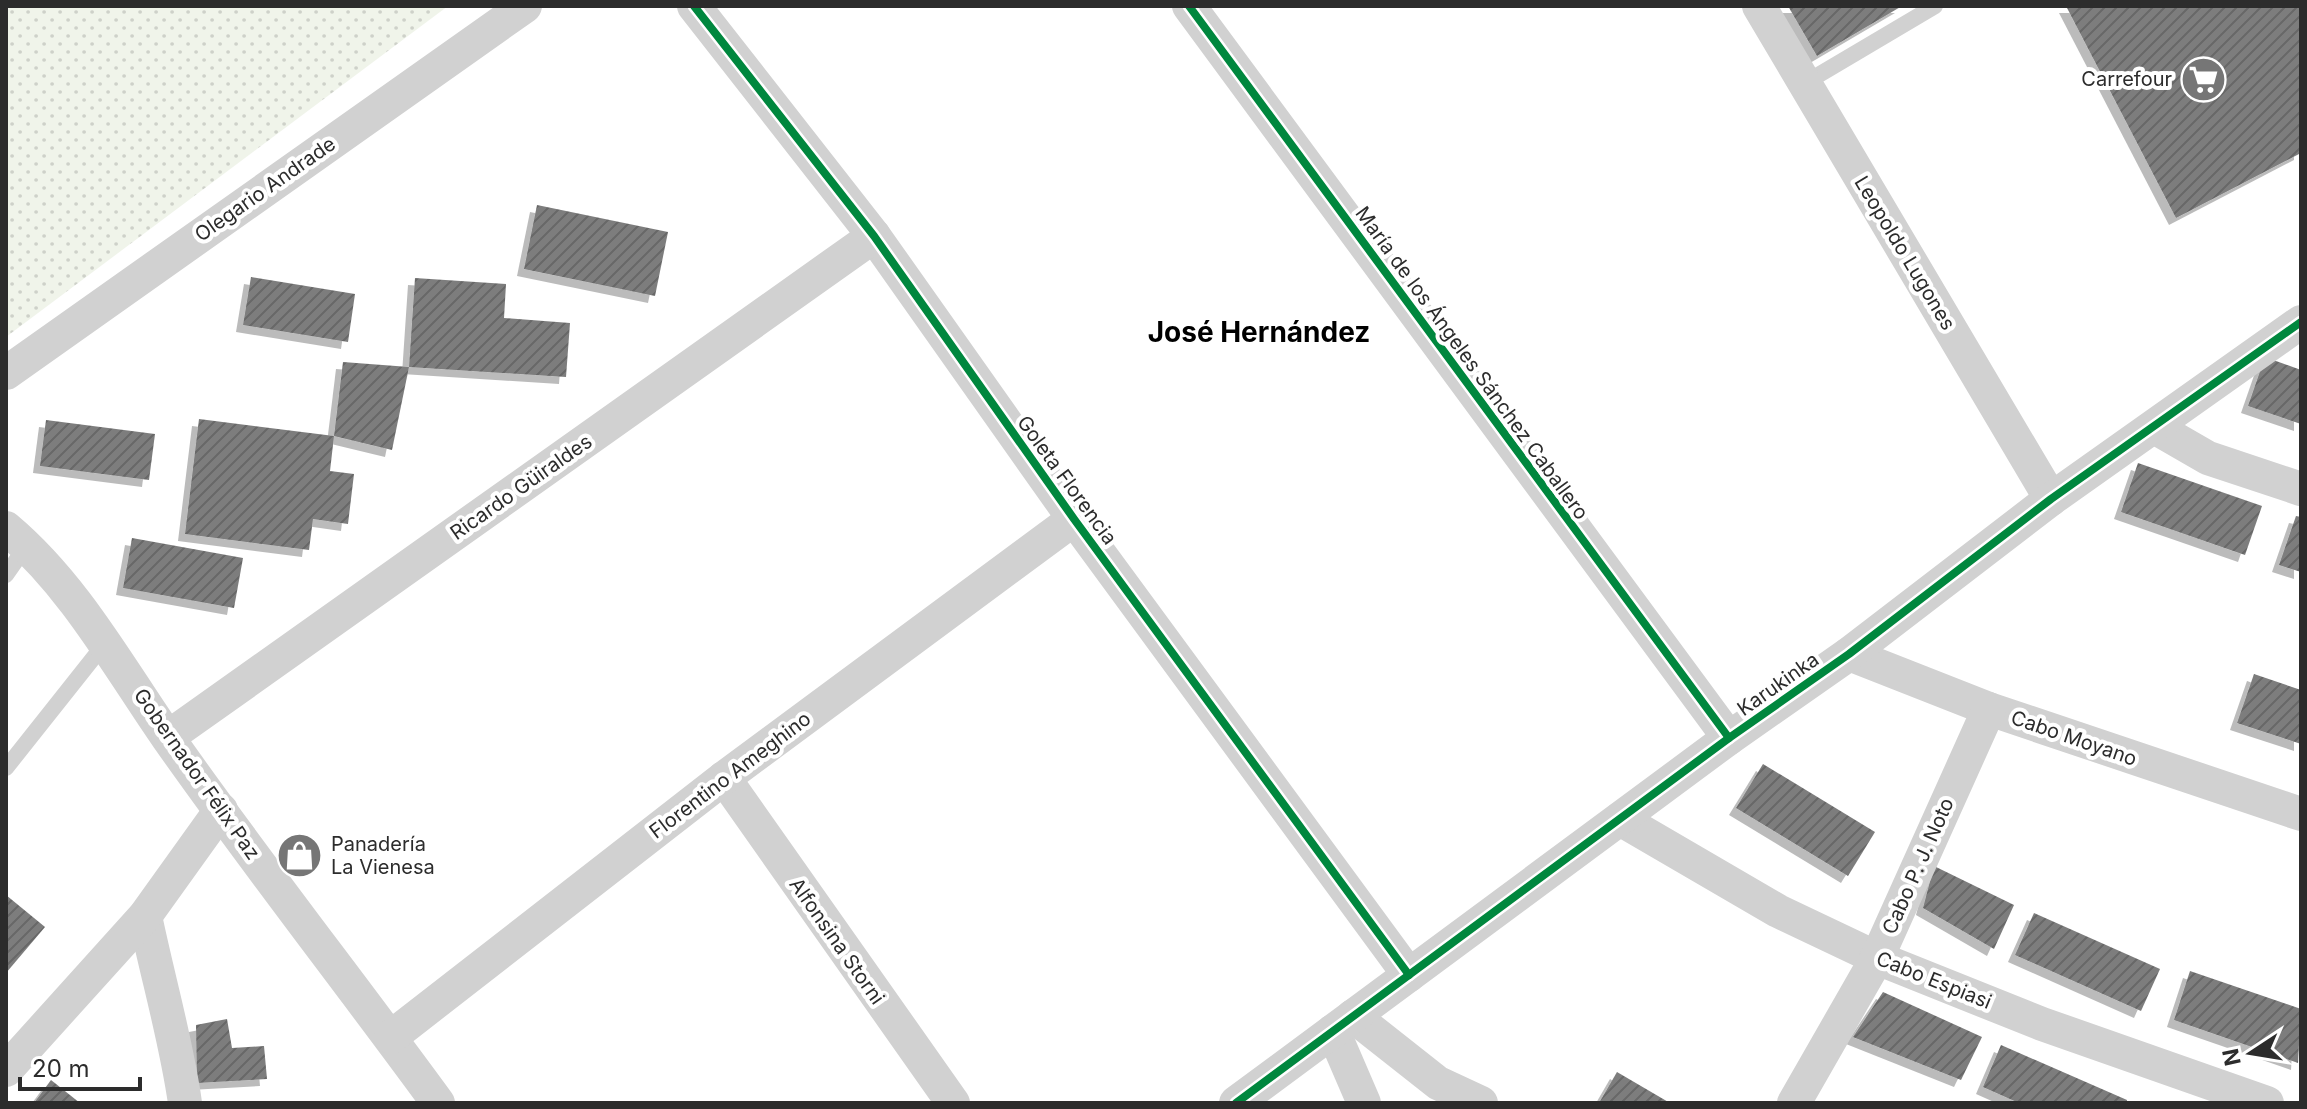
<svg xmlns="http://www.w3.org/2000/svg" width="2307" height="1109" font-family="Inter,sans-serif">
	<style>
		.park { fill: url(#park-dots) }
		.building { fill: url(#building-hatch); filter: url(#shadow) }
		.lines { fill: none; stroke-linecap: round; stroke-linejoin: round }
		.service { stroke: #d1d1d1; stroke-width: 16 }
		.minor { stroke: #d1d1d1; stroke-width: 34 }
		.cycleway-casing { stroke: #fff; stroke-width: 13 }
		.cycleway { stroke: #00873e; stroke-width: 8 }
		.labels { text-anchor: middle; stroke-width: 8; stroke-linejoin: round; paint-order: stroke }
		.poi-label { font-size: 20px; fill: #2c2c2c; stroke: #fff; text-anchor: end }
		.street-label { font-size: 20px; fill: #2c2c2c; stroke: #fff }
		.district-label { font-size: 28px; font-weight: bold; fill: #000; stroke: #fff }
	</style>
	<defs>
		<pattern id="park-dots" width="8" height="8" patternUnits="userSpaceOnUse" patternTransform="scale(2)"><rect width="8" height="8" fill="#f0f4ea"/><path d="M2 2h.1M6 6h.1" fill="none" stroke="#ced1c9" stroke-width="1.8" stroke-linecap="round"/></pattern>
		<pattern id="building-hatch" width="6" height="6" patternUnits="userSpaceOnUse" patternTransform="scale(2)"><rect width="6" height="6" fill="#7d7d7d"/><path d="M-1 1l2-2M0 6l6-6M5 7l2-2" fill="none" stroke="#676767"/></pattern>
		<filter id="shadow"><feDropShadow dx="-7" dy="7" stdDeviation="0" flood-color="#0004"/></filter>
	</defs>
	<rect width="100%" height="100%" fill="#fff"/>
	<!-- park -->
	<polygon class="park" points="6,6 448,6 6,337"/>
	<!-- building -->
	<g class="building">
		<polygon points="1788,6 1902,6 1817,56"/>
		<polygon points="2066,6 2301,6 2301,153 2176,218"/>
		<polygon points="537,205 668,232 655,296 524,269"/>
		<polygon points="251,277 355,294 348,342 243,325"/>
		<polygon points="415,278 506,284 504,318 570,323 566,377 409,367"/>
		<polygon points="2265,357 2301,370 2301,424 2248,406"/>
		<polygon points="343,362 409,367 392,450 334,436"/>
		<polygon points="199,419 334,436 330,471 354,474 348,524 313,519 309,550 185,534"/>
		<polygon points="46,420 155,434 149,480 40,466"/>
		<polygon points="2138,463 2262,506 2245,555 2121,512"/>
		<polygon points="2296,516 2301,517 2301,572 2279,565"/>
		<polygon points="132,538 243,558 234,608 123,588"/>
		<polygon points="2254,674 2301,690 2301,744 2237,723"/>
		<polygon points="1763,764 1875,832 1848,876 1736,808"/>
		<polygon points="1934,866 2014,905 1994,949 1923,908"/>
		<polygon points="6,895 45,927 6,973"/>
		<polygon points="2034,913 2160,969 2141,1011 2015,955"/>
		<polygon points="2190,971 2301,1009 2298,1063 2174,1020"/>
		<polygon points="1883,992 1982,1037 1961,1080 1853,1037"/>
		<polygon points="227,1019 232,1048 264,1046 267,1079 197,1083 196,1025"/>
		<polygon points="2001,1045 2127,1100 2126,1103 2019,1103 1983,1087"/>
		<polygon points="1617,1072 1670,1103 1599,1103"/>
		<polygon points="51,1080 80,1103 34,1103"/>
	</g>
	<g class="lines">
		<!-- service -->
		<g class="service">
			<polyline points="1805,83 1935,6"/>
			<polyline points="6,575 27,545"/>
			<polyline points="6,768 106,642"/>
		</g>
		<!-- minor -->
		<g class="minor">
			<polyline points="694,6 874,236 1074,519 1409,975"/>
			<polyline points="1189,6 1729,738"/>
			<polyline points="1759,6 2051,499"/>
			<polyline points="6,373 525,6"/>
			<polyline points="2156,428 2208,458 2301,489"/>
			<path d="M6 528C74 585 118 666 168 738 255 862 349 981 438 1103"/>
			<polyline points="1849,654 1989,709 2301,814"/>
			<polyline points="168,737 874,236"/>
			<polyline points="724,778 953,1103"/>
			<polyline points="1620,819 1778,911 1877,958 2042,1024 2267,1103"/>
			<path d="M145 916C158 979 176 1039 185 1103"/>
			<polyline points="1353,1016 1438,1083 1481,1103"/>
			<polyline points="1333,1031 1364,1103"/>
			<polyline points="391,1037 724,778 1074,519"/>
			<polyline points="6,1070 145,916 221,810"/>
			<polyline points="1236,1103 1729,738 1849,654 2051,499 2301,322"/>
			<polyline points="1794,1103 1877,958 1989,709"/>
		</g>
		<defs>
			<g id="cycleway">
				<polyline points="694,6 874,236 1074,519 1409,975"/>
				<polyline points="1189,6 1729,738"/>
				<polyline points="1236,1103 1729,738 1849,654 2051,499 2301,322"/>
			</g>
		</defs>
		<!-- cycleway casing -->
		<use href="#cycleway" class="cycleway-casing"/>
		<!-- cycleway -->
		<use href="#cycleway" class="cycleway"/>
	</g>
	<!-- icons -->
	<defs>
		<symbol id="supermarket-disc" viewBox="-11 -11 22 22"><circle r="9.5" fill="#767676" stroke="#fff"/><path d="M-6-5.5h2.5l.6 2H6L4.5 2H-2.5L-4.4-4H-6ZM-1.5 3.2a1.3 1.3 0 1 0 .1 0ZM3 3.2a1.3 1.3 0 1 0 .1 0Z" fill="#fff"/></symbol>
		<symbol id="shop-disc" viewBox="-11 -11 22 22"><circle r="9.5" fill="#767676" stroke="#fff"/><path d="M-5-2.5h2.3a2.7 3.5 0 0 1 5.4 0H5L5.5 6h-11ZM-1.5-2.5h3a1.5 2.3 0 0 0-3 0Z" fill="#fff"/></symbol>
	</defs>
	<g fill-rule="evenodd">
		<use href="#supermarket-disc" x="2178" y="54" width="51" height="51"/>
		<use href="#shop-disc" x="274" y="830" width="51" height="51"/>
	</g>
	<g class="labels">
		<!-- poi labels -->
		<g class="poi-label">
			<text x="2172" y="86">Carrefour</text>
			<text x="331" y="851" text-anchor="start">Panadería<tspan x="331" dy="23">La Vienesa</tspan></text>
		</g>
		<!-- street labels -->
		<g class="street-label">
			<text transform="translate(265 189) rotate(-35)" y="7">Olegario Andrade</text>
			<text transform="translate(1905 253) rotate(59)" y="7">Leopoldo Lugones</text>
			<text transform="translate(1472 363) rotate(54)" y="7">María de los Ángeles Sánchez Caballero</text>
			<text transform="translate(1067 480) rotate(54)" y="7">Goleta Florencia</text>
			<text transform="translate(521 487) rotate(-35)" y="7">Ricardo Güiraldes</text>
			<text transform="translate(1778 684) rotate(-35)" y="7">Karukinka</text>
			<text transform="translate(2074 738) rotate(19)" y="7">Cabo Moyano</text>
			<text transform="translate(197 774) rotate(55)" y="7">Gobernador Félix Paz</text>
			<text transform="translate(730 775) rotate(-37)" y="7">Florentino Ameghino</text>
			<text transform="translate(1918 866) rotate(-66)" y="7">Cabo P. J. Noto</text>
			<text transform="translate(837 941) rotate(55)" y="7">Alfonsina Storni</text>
			<text transform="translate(1934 980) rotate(22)" y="7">Cabo Espiasi</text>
		</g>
		<!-- district labels -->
		<g class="district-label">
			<text x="1259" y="342">José Hernández</text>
		</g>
	</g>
	<!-- border -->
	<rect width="2307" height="1109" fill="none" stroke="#2c2c2c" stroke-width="16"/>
	<!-- north arrow -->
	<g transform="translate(2251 1053) rotate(258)" stroke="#ffffff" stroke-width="6" paint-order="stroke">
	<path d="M0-6L14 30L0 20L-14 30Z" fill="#2c2c2c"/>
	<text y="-12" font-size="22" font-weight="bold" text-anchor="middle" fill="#2c2c2c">N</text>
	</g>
	<!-- scale -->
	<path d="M20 1077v12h120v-12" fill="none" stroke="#2c2c2c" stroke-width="4"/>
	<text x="32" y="1077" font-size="24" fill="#2c2c2c" stroke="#ffffff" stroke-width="6" paint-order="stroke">20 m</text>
</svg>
